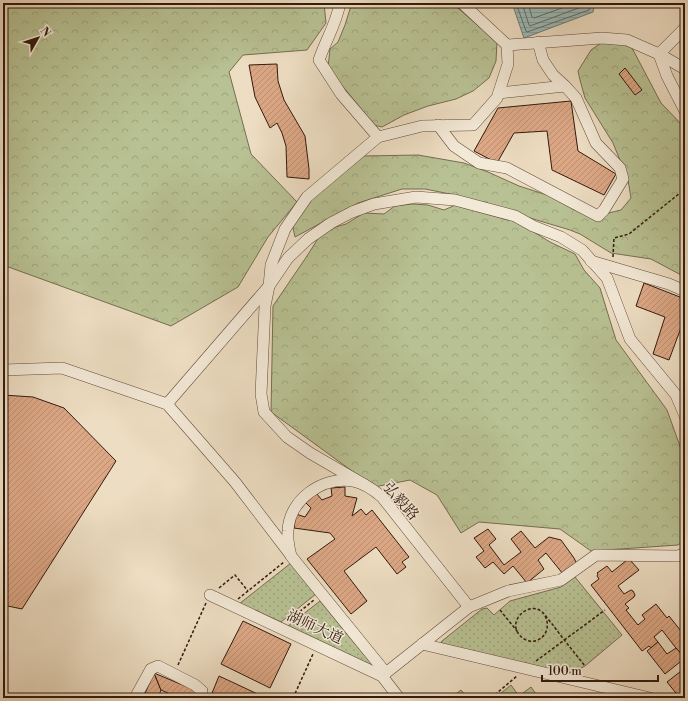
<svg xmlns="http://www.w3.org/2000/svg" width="688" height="701" font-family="'Libre Bodoni','Noto Serif SC',serif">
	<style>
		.grass { fill: url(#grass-dots); stroke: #766d50 }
		.forest { fill: url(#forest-crowns); stroke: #766d50 }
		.park { fill: #b8c193; stroke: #766d50 }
		.water { fill: url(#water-rules); stroke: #717a74 }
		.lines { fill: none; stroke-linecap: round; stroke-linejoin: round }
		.shore { stroke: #666a62; stroke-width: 1 }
		.building { fill: url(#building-hatch); stroke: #33190c }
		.minor-casing { stroke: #624a3a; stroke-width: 12 }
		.path { stroke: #33190c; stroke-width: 1.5; stroke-dasharray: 3 2; stroke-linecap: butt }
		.minor { stroke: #f3e9d7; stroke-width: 11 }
		.labels { text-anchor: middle; stroke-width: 3; stroke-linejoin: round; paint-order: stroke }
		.street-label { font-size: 15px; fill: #33190c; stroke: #f3e9d7 }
	</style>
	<defs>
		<pattern id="grass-dots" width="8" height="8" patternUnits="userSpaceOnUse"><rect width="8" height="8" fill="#b8c193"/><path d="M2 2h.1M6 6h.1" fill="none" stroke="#9fa57e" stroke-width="1.8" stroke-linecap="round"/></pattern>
		<pattern id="forest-crowns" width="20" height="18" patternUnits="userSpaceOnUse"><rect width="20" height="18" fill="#b8c193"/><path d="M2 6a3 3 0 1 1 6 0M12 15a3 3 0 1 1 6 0" fill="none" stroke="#9fa57e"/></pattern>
		<pattern id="water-rules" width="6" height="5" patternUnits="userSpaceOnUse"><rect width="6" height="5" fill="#9abbb9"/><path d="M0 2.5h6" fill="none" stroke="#85a09e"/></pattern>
		<pattern id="building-hatch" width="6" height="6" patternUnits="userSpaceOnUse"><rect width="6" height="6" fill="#dca785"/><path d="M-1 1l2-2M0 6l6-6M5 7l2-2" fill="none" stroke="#bd8f72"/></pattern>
	</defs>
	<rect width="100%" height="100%" fill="#edddc2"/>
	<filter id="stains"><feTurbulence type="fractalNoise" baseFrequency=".005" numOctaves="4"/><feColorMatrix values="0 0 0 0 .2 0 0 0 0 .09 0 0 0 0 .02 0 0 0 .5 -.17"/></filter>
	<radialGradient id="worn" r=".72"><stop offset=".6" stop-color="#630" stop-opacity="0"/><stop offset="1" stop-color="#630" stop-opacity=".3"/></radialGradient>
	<!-- grass -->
	<g class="grass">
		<polygon points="291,563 316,594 281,622 239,604"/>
		<polygon points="575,577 622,635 585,666 574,672 564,673 440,645 442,641 482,609 487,608 494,615 510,601 561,587"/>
		<polygon points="320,601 374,667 288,626"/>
	</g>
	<!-- forest -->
	<g class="forest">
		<polygon points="3,3 324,3 326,23 307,50 243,55 229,72 251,154 297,202 268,237 238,287 171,326 3,265"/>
		<polygon points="350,3 452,3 497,42 496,61 489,78 473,91 456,99 428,106 404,115 382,127 374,125 328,68 330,49 338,42 345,25 351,6"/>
		<polygon points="608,38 632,48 661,103 685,128 685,277 651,259 611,253 580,234 570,230 450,194 425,189 402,189 358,203 295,237 292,223 296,212 362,156 418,155 464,163 488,172 519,186 547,195 573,209 592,217 621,210 631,198 628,180 613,143 585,98 580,80 578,71 591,50"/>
		<polygon points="412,204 428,205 444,210 458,204 514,220 550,242 575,254 584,270 600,288 616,340 667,410 685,460 685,540 678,545 591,551 560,529 479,522 461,533 437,495 410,480 374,487 271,412 273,306 307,256 319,237 332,228 346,224 364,213 384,214 395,206"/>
	</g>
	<!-- park -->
	<g class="park">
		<polygon points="511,685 519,696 531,687 539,698 495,698"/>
		<polygon points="461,690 468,698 451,698"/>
	</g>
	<!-- water -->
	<polygon class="water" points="512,3 595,3 593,12 524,38"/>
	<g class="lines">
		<!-- shore -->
		<g class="shore">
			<polyline points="516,3 526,31 527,32 589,10 591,3"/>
			<polyline points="522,3 529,25 530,26 584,6 586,3"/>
			<polyline points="528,3 532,17 534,18 576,3"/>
		</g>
	</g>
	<!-- building -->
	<g class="building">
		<polygon points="277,64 278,81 284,100 305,136 309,169 309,179 287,177 286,146 282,133 277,123 270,128 255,97 249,65"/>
		<polygon points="625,68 642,90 635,95 619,74"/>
		<polygon points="571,101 578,151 616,174 604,195 552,170 547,131 514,133 497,163 474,151 498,108"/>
		<polygon points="644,283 685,299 685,317 669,360 653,354 665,317 636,306"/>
		<polygon points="3,395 33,397 64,408 116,461 22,609 3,605"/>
		<polygon points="345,487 345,496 357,498 352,516 361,509 366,515 372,510 409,557 402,562 406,567 397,574 376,547 344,571 367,601 351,614 307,559 335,539 330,533 294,528 296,514 305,517 311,508 305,502 316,493 322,500 332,496 331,488"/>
		<polygon points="488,529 496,539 489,545 504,565 521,552 511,539 521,531 535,548 549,537 561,540 574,558 577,564 563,574 546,553 538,560 544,569 527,583 513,566 504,574 493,562 485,568 476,557 484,551 474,538"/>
		<polygon points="627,560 628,561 630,560 639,570 618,586 624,594 631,590 633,591 635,595 634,597 625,604 629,608 626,610 638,625 645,619 642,615 656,604 667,618 669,616 685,636 685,647 679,652 662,630 654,637 658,642 651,648 649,646 642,651 591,585 599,579 597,576 598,574 597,573 607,566 612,572"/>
		<polygon points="243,621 291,644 270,688 221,664"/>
		<polygon points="658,642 667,654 676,648 685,658 665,674 647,651"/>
		<polygon points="685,668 685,698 680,698 667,682"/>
		<polygon points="154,673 161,690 158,698 143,698"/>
		<polygon points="154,673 197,691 194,698 179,698 161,690"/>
		<polygon points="219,676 232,682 266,698 210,698"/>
	</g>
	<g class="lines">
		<defs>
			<g id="minor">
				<path d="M340 3C336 25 326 39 319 60L341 94 378 137"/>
				<polyline points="507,45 602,38 627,40 659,54 685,69"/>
				<polyline points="659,54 667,76 685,111"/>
				<polyline points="659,54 685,28"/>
				<polyline points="499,93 565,86"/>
				<polyline points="438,125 454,146 479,163 507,168 598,216 604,210 623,179 620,168 596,143 576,98 565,86 553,75 543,60 538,42"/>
				<polyline points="591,261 669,284 685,291"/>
				<polyline points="3,370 62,368 167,404 235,482 290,554"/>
				<polyline points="167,404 269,286 288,258 308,239 331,223 352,212 374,204 416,197 455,200 515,216 533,226 561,237 582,250 607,278 630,339 676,395 685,416"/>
				<polyline points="365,485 310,453 287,437 264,412 261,394 265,306 269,286 271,265 285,229 307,197 378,137 422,126 473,125 497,98 508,64 507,45 462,3"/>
				<polyline points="210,595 382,676 399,698"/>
				<polyline points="422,644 650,698"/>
				<path d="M386 673 291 556C289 548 287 540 288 531 289 500 322 476 353 481 364 483 374 490 382 497L469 607"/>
				<polyline points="382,676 469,607 508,591 561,580 596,555 678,556 685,553"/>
				<polyline points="135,698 151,669 158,666 195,685 202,691 200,698"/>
			</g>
		</defs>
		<!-- minor casing -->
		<use href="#minor" class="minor-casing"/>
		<!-- path -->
		<g class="path">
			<polyline points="613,257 614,238 629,234 680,193 685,196"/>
			<polyline points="219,588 235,575 248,591"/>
			<polyline points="238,599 284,562"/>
			<polyline points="500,610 517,631"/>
			<path d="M545 616C555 635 531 652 518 633 509 620 528 602 541 611 545 614 549 621 553 625 563 639 574 652 585 666"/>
			<polyline points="288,621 314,600"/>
			<polyline points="536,661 605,610"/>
			<polyline points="178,665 206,603"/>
			<polyline points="293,698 313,654"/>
			<polyline points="491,698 517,676"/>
		</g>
		<!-- minor -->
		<use href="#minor" class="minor"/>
	</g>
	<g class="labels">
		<!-- street labels -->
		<g class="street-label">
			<text transform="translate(401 501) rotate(48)" y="5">弘毅路</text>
			<text transform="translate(315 627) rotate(25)" y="5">湖师大道</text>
		</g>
	</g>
	<!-- margin -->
	<rect width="688" height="701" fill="none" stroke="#edddc2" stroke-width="16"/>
	<rect x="4" y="4" width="680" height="693" fill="none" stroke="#33190c" stroke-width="2"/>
	<rect x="8" y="8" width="672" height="685" fill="none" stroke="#33190c"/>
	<!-- north arrow -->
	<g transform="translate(38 38) rotate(51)" stroke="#f3e9d7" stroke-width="3" paint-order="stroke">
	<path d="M0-3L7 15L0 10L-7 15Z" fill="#33190c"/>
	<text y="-6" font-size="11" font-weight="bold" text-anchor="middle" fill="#33190c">N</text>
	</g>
	<!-- scale -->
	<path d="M542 675v6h116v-6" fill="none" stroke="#33190c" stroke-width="2"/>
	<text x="548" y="675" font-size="12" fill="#33190c" stroke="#f3e9d7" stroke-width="3" paint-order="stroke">100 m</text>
	<rect width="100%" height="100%" filter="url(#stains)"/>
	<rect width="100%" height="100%" fill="url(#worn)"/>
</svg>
